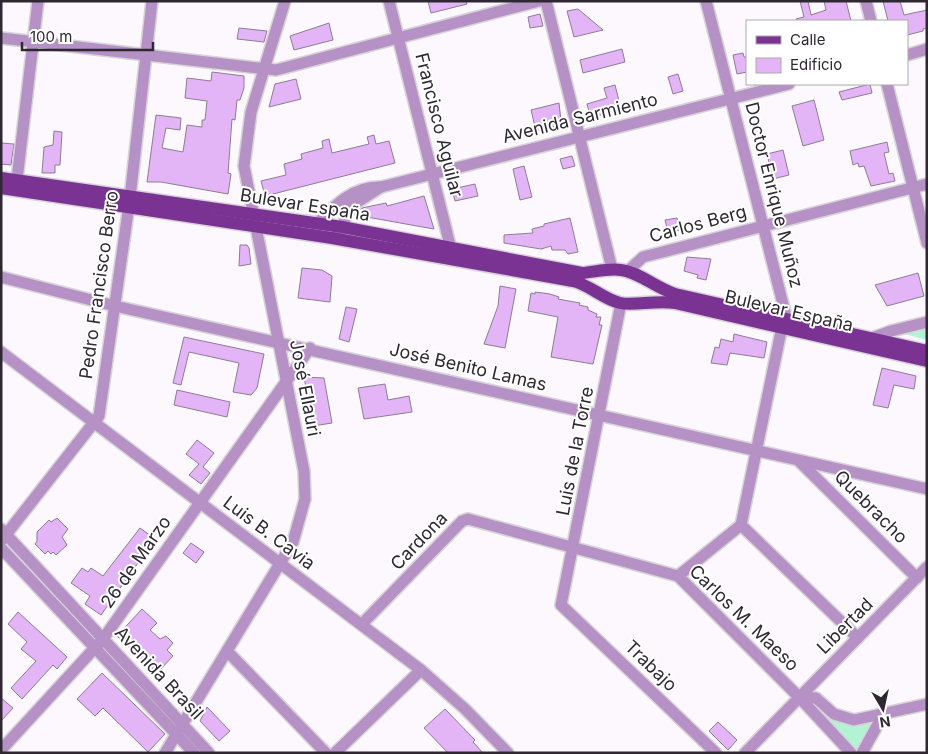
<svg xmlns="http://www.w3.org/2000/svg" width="928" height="754" font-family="Inter,sans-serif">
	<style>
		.green { fill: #b2f3d3 }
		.building { fill: #e3b5f7; stroke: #8d7c94 }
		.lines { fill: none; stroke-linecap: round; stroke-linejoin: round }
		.minor-casing { stroke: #d7d3d9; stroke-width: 14 }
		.major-casing { stroke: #d7d3d9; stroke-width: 15 }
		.minor { stroke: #b691c5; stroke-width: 11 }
		.major { stroke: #7a3393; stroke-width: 12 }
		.labels { text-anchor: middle; stroke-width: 4; stroke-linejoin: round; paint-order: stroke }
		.street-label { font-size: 18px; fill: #2f2832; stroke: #fff }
	</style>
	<rect width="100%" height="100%" fill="#fcf8fe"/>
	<!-- green -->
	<g class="green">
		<polygon points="927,324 927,340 901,333"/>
		<polygon points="817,704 832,718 844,724 872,724 859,750 854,748 815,706"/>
	</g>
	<!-- building -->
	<g class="building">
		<polygon points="428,1 466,1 467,4 431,13"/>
		<polygon points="800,1 808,1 811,15 826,10 824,1 846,1 851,21 796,21 796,19 804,17"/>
		<polygon points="883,1 900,1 904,15 927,10 927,28 923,29 923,31 907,35 907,21 888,21"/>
		<polygon points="578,9 603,30 574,37 567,11"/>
		<polygon points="540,14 543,26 530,28 528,17"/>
		<polygon points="329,23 333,40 294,50 290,36"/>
		<polygon points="239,28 267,31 264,42 237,39"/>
		<polygon points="622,49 625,62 583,73 580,60"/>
		<polygon points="743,53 744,57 747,57 747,72 737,74 733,55"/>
		<polygon points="212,72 244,76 244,88 240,100 237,100 235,120 232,119 228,173 231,174 228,194 161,182 147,182 156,115 181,118 180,130 166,128 162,148 183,152 187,125 202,127 202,120 205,120 207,101 185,98 187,78 211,81"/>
		<polygon points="678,74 683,91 673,94 668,77"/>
		<polygon points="296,79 301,99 269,107 275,84"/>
		<polygon points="870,84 872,93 842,100 839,92"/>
		<polygon points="615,85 621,109 594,117 590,115 587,104 607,98 604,88"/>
		<polygon points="814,100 824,140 803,146 792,106"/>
		<polygon points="559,103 561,121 557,126 536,131 531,110"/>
		<polygon points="54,131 62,132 60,165 55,165 55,173 42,173 44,147 53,145"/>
		<polygon points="374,135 376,144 389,141 395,163 265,196 261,181 286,175 284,164 302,159 301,154 323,148 322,141 329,139 332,153 369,144 367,137"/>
		<polygon points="887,142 889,152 884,153 889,174 893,173 895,181 871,186 864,166 859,167 858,163 853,165 850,151"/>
		<polygon points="1,143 14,144 11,165 1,164"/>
		<polygon points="783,150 789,175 773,179 767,154"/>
		<polygon points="572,156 575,166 563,169 560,159"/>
		<polygon points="524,166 532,197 520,200 513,169"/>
		<polygon points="475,184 478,196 455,201 452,189"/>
		<polygon points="424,196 434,229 361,216 359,214 362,208 386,203 387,206"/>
		<polygon points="570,218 578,252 568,254 565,250 552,250 551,246 541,249 504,243 504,235 533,233 532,229 544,226 544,224"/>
		<polygon points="677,218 680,230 668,232 665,220"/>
		<polygon points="240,245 247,245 249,248 251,264 239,266"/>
		<polygon points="687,257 711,259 706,280 697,278 698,275 684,271"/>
		<polygon points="302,268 322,270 332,276 330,302 298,298"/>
		<polygon points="918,273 924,296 887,306 875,285"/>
		<polygon points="500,286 516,289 505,348 484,344 498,306"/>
		<polygon points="535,292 550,294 559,297 558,299 580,303 579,305 588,307 588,310 597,314 596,317 601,317 599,325 602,325 593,364 551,357 558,317 528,311 531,293 535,294"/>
		<polygon points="346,307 357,309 349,342 339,339"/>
		<polygon points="734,334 767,342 764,358 730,353 727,365 711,363 715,347 719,348 721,339 733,342"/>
		<polygon points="184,337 264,354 257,388 251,395 233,392 239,363 189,352 181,385 173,383"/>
		<polygon points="882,368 916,376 914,389 894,385 888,408 873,405"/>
		<polygon points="304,377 324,378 332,423 313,426"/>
		<polygon points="385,384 388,400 409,396 412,412 364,419 358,388"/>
		<polygon points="177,390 230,402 227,417 174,405"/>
		<polygon points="197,440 214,453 203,467 210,473 201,484 189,475 199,464 186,454"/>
		<polygon points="57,518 68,529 62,537 67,545 56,555 53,552 51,554 48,551 45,554 35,544 37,541 37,532 49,520 51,522"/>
		<polygon points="140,528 151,536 134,560 138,563 101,615 85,604 90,596 71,583 82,568 88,572 91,568 103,576"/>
		<polygon points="191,543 204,552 196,563 183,553"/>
		<polygon points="142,609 157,623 150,630 160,639 166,636 173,643 167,650 173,656 157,673 117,636"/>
		<polygon points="18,612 67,657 57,669 53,665 22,699 11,688 36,661 21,649 27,642 8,624"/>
		<polygon points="102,673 165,734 148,752 103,708 95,716 77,699"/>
		<polygon points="1,698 13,708 1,721"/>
		<polygon points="207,707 230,731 219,741 200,721"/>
		<polygon points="445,709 475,740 473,742 483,753 448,753 424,728"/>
		<polygon points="718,722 737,740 728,750 709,731"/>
	</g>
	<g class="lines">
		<defs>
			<g id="minor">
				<polyline points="389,1 451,249 450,254"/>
				<polyline points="546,1 612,269"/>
				<polyline points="866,1 871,21"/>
				<polyline points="1,38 276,70 539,1"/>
				<polyline points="907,55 927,49"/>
				<polyline points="887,84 927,243"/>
				<polyline points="16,188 38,1"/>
				<path d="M317 224C335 205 353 186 381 187L789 84"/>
				<polyline points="337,235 342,227 350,207 381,187"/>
				<polyline points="628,271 643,257 927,184"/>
				<polyline points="1,277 115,306 927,489"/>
				<polyline points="621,303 561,605 716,753"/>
				<polyline points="872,338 891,331 927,322"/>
				<polyline points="1,352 421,670 465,709 508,753"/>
				<polyline points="800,462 917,578"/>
				<polyline points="741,525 858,638"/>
				<polyline points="1,529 209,753"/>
				<polyline points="1,541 99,416 130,198 152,1"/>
				<polyline points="1,548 194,753"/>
				<polyline points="678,576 741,525 785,312 706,1"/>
				<polyline points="362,624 462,521 468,519 678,576 799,697 851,753"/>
				<polyline points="227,651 326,753"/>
				<polyline points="799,697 816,698 834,714 854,720 927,704"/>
				<polyline points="1,750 103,639 310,348"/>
				<polyline points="165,753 293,542 305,499 304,471 244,166 251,112 285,1"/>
				<polyline points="335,753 421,670"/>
				<polyline points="745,753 927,567"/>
				<polyline points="862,753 883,715"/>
			</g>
			<g id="major">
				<path d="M1 178 342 227 582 273C595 272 608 268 621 270 639 272 656 288 675 294L927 351"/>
				<path d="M1 188 332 238 573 281C590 285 603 299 620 303 634 306 656 300 675 303L927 361"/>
			</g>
		</defs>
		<!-- minor casing -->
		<use href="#minor" class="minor-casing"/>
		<!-- major casing -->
		<use href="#major" class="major-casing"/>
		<!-- minor -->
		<use href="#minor" class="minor"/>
		<!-- major -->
		<use href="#major" class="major"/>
	</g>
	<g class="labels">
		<!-- street labels -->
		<g class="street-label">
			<text transform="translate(580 118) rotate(-14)" y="6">Avenida Sarmiento</text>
			<text transform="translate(439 125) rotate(76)" y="6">Francisco Aguilar</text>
			<text transform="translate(774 195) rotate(76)" y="6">Doctor Enrique Muñoz</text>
			<text transform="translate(305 205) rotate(9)" y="6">Bulevar España</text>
			<text transform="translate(698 224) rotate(-15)" y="6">Carlos Berg</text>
			<text transform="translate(99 285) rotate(-82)" y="6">Pedro Francisco Berro</text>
			<text transform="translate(789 311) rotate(13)" y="6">Bulevar España</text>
			<text transform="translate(468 367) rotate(13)" y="6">José Benito Lamas</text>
			<text transform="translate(305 388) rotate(79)" y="6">José Ellauri</text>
			<text transform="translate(575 451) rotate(-79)" y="6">Luis de la Torre</text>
			<text transform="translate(871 507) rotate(45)" y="6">Quebracho</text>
			<text transform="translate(269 533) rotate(37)" y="6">Luis B. Cavia</text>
			<text transform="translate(419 541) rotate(-46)" y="6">Cardona</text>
			<text transform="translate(136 562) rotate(-55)" y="6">26 de Marzo</text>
			<text transform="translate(744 618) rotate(44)" y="6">Carlos M. Maeso</text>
			<text transform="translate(845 626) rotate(-45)" y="6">Libertad</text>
			<text transform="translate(651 666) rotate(44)" y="6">Trabajo</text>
			<text transform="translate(159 673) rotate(47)" y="6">Avenida Brasil</text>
		</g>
	</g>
	<!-- border -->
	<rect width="928" height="754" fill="none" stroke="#2f2832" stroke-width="5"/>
	<!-- legend -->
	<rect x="746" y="20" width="162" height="65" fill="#ffffff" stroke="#aca9ad"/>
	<rect x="756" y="36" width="25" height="8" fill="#7a3393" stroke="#aca9ad"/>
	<text x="790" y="45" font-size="15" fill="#2f2832">Calle</text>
	<rect x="756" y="58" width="25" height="15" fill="#e3b5f7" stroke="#aca9ad"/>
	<text x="790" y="70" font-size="15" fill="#2f2832">Edificio</text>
	<!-- north arrow -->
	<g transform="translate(883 709) rotate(171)" stroke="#ffffff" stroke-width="4" paint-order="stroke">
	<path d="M0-4L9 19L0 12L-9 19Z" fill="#2f2832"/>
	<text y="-8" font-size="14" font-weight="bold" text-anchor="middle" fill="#2f2832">N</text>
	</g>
	<!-- scale -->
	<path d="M22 42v8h131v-8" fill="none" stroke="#2f2832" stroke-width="2.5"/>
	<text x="30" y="42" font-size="15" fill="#2f2832" stroke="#ffffff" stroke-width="4" paint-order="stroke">100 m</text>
</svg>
